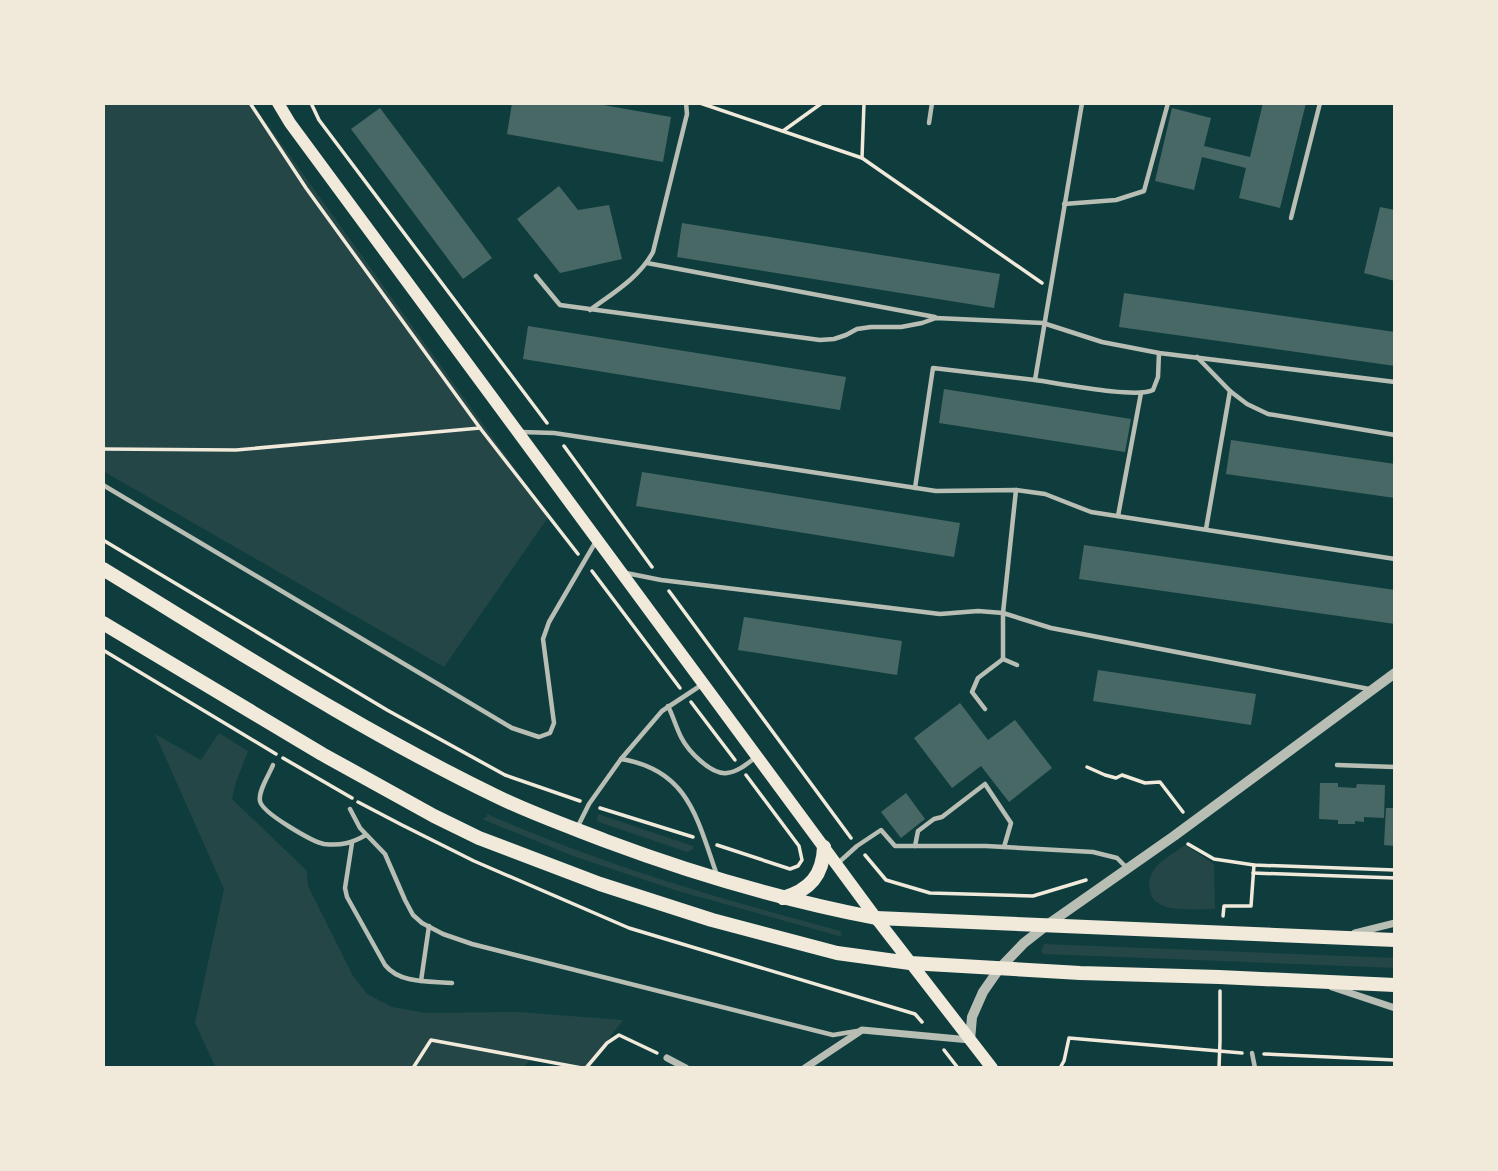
<svg xmlns="http://www.w3.org/2000/svg" width="1498" height="1171" font-family="Raleway,sans-serif">
	<style>
		.green { fill: #244646 }
		.building { fill: #486865 }
		.lines { fill: none; stroke-linecap: round; stroke-linejoin: round }
		.path { stroke: #f1e9da; stroke-width: 3.5 }
		.service { stroke: #b8beb3; stroke-width: 4.5 }
		.minor { stroke: #b8beb3; stroke-width: 7 }
		.tertiary { stroke: #b8beb3; stroke-width: 10 }
		.secondary { stroke: #f1e9da; stroke-width: 12 }
		.trunk { stroke: #f1e9da; stroke-width: 14 }
	</style>
	<rect width="100%" height="100%" fill="#0f3d3e"/>
	<!-- green -->
	<g class="green">
		<polygon points="103,103 252,103 549,516 444,667 103,471"/>
		<polygon points="219,733 248,751 236,782 232,799 307,871 308,886 353,976 367,994 392,1007 426,1013 518,1012 623,1020 587,1067 533,1057 523,1068 216,1068 195,1023 224,889 155,734 201,760"/>
		<path d="M487 814C549 841 614 865 679 885 732 902 786 916 840 931L842 935 839 936 678 891 573 856 482 819 487 817Z"/>
		<polygon points="598,814 693,846 693,849 687,852 599,822 597,820"/>
		<path d="M1185 845 1214 864 1215 909C1201 909 1176 911 1164 906 1156 903 1151 898 1150 890 1145 867 1169 857 1185 845Z"/>
		<polygon points="1044,944 1395,958 1395,968 1043,954 1041,951"/>
	</g>
	<!-- building -->
	<g class="building">
		<polygon points="512,103 592,103 671,117 663,162 507,134"/>
		<polygon points="1263,103 1306,103 1280,208 1239,198 1246,168 1202,157 1194,190 1155,181 1172,108 1211,118 1204,146 1250,157"/>
		<polygon points="380,108 492,258 463,279 351,129"/>
		<polygon points="559,186 578,210 609,205 622,259 560,273 517,219"/>
		<polygon points="1380,207 1395,210 1395,281 1364,273"/>
		<polygon points="682,223 1000,274 994,308 677,257"/>
		<polygon points="1124,293 1395,332 1395,366 1119,327"/>
		<polygon points="528,326 846,377 840,410 523,359"/>
		<polygon points="944,389 1131,419 1125,452 939,423"/>
		<polygon points="1231,440 1395,464 1395,498 1226,474"/>
		<polygon points="642,472 960,523 954,557 636,506"/>
		<polygon points="1084,545 1395,590 1395,624 1079,579"/>
		<polygon points="744,617 902,641 897,675 738,650"/>
		<polygon points="1098,670 1256,694 1251,725 1093,701"/>
		<polygon points="960,703 988,740 1015,720 1052,768 1009,802 981,766 952,788 914,738"/>
		<polygon points="1320,783 1338,783 1338,787 1356,788 1357,784 1385,785 1384,818 1364,817 1364,822 1355,821 1355,824 1338,824 1338,820 1319,819"/>
		<polygon points="906,793 925,819 901,838 881,812"/>
		<polygon points="1386,808 1395,808 1395,846 1384,845"/>
	</g>
	<g class="lines">
		<!-- path -->
		<g class="path">
			<polyline points="250,103 306,188 480,428 578,554"/>
			<polyline points="311,103 319,120 547,423"/>
			<polyline points="700,103 862,158"/>
			<polyline points="864,103 862,158 1042,283"/>
			<polyline points="783,131 822,103"/>
			<polyline points="564,446 652,567"/>
			<polyline points="103,449 236,450 480,428"/>
			<polyline points="103,540 387,710 505,775 580,801"/>
			<polyline points="592,571 680,688"/>
			<polyline points="669,591 851,838"/>
			<polyline points="103,650 276,754"/>
			<polyline points="691,702 735,760"/>
			<polyline points="283,758 352,798"/>
			<polyline points="1087,767 1105,775 1116,778 1122,775 1145,783 1160,782 1183,812"/>
			<polyline points="358,802 402,825 474,861 629,928 915,1014 922,1022"/>
			<polyline points="600,808 693,837"/>
			<polyline points="1188,844 1214,859 1254,865 1395,870"/>
			<polyline points="717,845 790,869 798,866 802,860 799,846 746,775"/>
			<polyline points="865,855 886,880 930,893 1033,896 1086,880"/>
			<polyline points="1253,873 1395,878"/>
			<polyline points="1223,916 1224,906 1251,906 1254,865"/>
			<polyline points="944,1050 958,1068"/>
			<polyline points="1264,1054 1395,1060"/>
			<polyline points="413,1068 431,1040 582,1068"/>
			<polyline points="586,1068 607,1043 619,1035 657,1053"/>
			<polyline points="1060,1068 1064,1061 1069,1038 1242,1053"/>
			<polyline points="1219,1068 1220,1041 1220,991"/>
		</g>
		<!-- service -->
		<g class="service">
			<polyline points="929,123 932,103"/>
			<polyline points="1064,204 1116,200 1144,191 1168,103"/>
			<polyline points="1291,218 1320,103"/>
			<polyline points="647,263 935,317"/>
			<polyline points="536,276 560,305 820,340 834,339 846,335 857,329 871,327 901,327 922,323 936,318 1043,323 1102,342 1159,353 1395,382"/>
			<path d="M590 310C613 293 639 278 653 252L687 114 686 103"/>
			<polyline points="1197,357 1230,391 1247,404 1268,414 1395,435"/>
			<path d="M1035 380C1058 383 1136 399 1153 390L1158 377 1159 353"/>
			<polyline points="522,432 554,433 936,491 1016,490 1045,494 1091,512 1395,559"/>
			<polyline points="103,485 512,728 539,737 550,733 554,723 543,639 549,622 595,543"/>
			<polyline points="915,488 933,368 1035,380 1082,103"/>
			<polyline points="1118,516 1141,393"/>
			<polyline points="1206,529 1230,391"/>
			<polyline points="626,573 661,580 940,614 978,611 1003,613 1051,628 1369,689"/>
			<polyline points="1003,659 1003,613 1016,490"/>
			<path d="M668 706C673 716 676 727 681 737 688 751 711 775 727 773 738 772 748 763 756 757"/>
			<polyline points="985,709 972,692 978,678 1003,659 1017,665"/>
			<path d="M621 759C689 770 697 819 717 875"/>
			<path d="M273 765C269 775 258 791 260 801 262 813 313 842 324 844 341 846 352 843 366 835"/>
			<polyline points="1337,765 1395,767"/>
			<polyline points="350,809 360,828 385,854 405,900 413,915 422,923 443,934 472,944 833,1035 857,1031"/>
			<polyline points="577,828 589,804 621,759 662,711 703,684"/>
			<path d="M352 843 345 888 347 897 385 965C400 984 430 981 452 983"/>
			<polyline points="915,846 918,831 934,819 942,817 985,784 1011,823 1004,847"/>
			<polyline points="837,864 857,846 881,830 895,846 986,846 1093,852 1117,858 1127,868"/>
			<polyline points="421,981 429,926"/>
			<polyline points="1252,1053 1255,1068"/>
		</g>
		<!-- minor -->
		<g class="minor">
			<polyline points="1355,933 1395,923"/>
			<polyline points="1332,987 1395,1008"/>
			<polyline points="667,1058 686,1068"/>
			<polyline points="805,1068 862,1030 970,1040"/>
		</g>
		<!-- tertiary -->
		<polyline class="tertiary" points="970,1040 972,1017 983,992 999,969 1024,943 1047,925 1174,836 1395,673"/>
		<!-- secondary -->
		<polyline class="secondary" points="278,103 290,123 876,918 992,1068"/>
		<!-- trunk -->
		<g class="trunk">
			<path d="M103 569C233 648 361 731 498 797 533 814 570 827 606 841 694 874 783 900 876 918L1395 940"/>
			<polyline points="103,623 322,754 434,816 479,838 600,884 712,920 837,953 910,963 1080,973 1219,977 1395,985"/>
			<path d="M783 898C810 890 823 875 824 847"/>
		</g>
	</g>
	<!-- border -->
	<rect width="1498" height="1171" fill="none" stroke="#f1e9da" stroke-width="210"/>
</svg>
